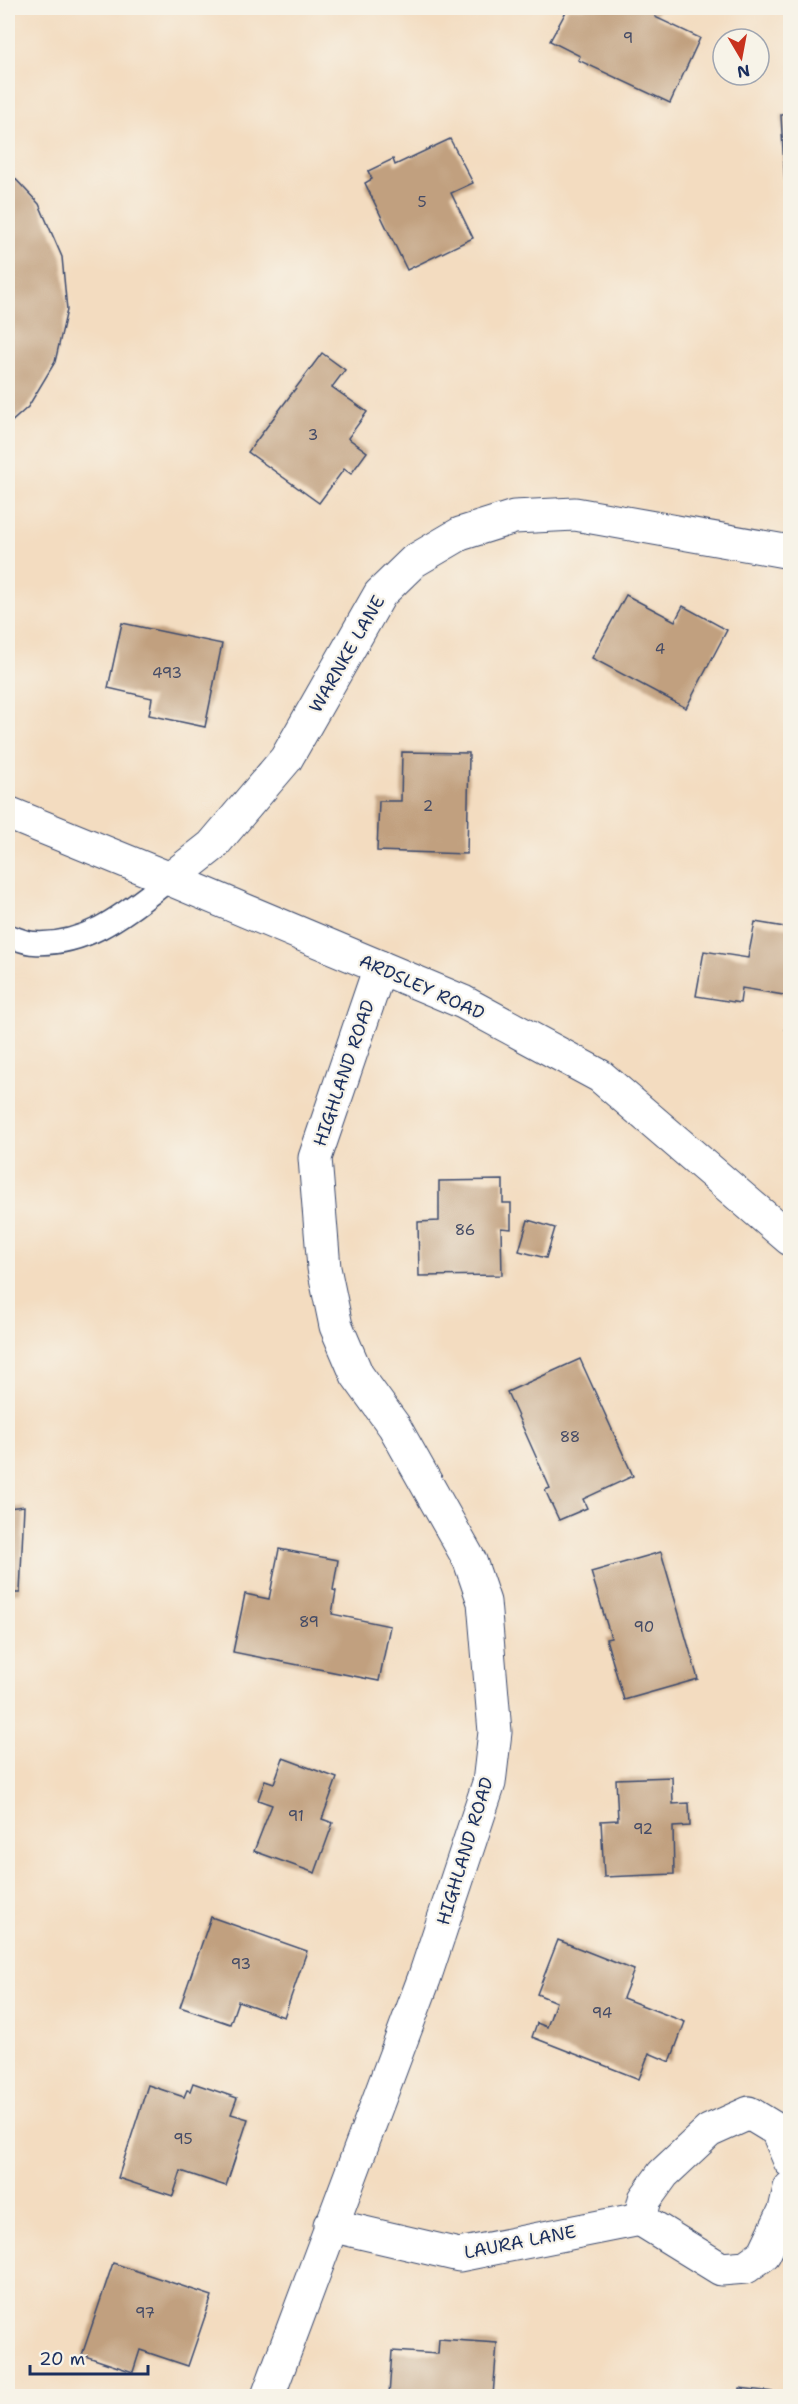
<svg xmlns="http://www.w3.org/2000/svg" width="798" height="2404" font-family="'Shantell Sans',sans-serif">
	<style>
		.building { fill: #c1a07f }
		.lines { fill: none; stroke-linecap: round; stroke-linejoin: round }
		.lane-casing { stroke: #3b496d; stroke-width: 25 }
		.street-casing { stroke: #3b496d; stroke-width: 35 }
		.secondary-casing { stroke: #3b496d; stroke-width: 35 }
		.lane { stroke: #fff; stroke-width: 22 }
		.street { stroke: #fff; stroke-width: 33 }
		.secondary { stroke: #fff; stroke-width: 33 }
		.labels { text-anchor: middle; stroke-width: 4.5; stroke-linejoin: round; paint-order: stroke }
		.number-label { font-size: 15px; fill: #444b66 }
		.street-label { font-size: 18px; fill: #1b2f5e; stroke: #f7f3e8 }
	</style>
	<rect width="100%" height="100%" fill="#f7f3e8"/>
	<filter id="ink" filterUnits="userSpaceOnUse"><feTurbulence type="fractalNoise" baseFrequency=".0167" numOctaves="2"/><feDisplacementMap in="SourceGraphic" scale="12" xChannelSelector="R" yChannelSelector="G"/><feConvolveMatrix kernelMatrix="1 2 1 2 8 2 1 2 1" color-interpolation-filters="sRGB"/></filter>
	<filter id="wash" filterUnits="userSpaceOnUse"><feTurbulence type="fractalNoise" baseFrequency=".008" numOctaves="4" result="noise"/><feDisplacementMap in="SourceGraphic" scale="24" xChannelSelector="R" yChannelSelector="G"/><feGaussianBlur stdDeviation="1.35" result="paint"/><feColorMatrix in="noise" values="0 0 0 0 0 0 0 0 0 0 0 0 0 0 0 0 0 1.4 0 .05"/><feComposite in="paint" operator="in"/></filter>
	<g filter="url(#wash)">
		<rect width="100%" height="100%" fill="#f3dcc0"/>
		<g id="blocks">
			<!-- building -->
			<g class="building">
				<polygon points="568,8 659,8 655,17 700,38 670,103 578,60 580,56 550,41"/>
				<polygon points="790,114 790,186 785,186 781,115"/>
				<polygon points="450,139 473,183 451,193 473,238 407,270 365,183 372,179 368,171 393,159 395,165"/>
				<polygon points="8,171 39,204 62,257 67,310 55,362 28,407 8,425"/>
				<polygon points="322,353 345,370 332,387 367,412 348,438 367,452 351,474 344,469 319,503 248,452"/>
				<polygon points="626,595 675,621 683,606 727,630 686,708 592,658"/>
				<polygon points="122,623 222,644 205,727 149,715 152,698 108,688"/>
				<polygon points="402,752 469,753 467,854 377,851 379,801 401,801"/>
				<polygon points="755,922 790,928 790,996 742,988 740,1003 696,996 704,951 748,958"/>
				<polygon points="789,1003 790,1003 790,1030 785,1029"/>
				<polygon points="503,1180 503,1203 511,1203 511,1229 501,1228 502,1275 419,1276 418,1222 439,1221 439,1181"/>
				<polygon points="528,1220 555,1228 546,1258 519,1251"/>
				<polygon points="580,1359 633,1476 583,1499 587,1508 559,1520 545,1490 550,1488 507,1392"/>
				<polygon points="24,1506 20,1593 10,1593 9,1616 8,1616 8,1508"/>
				<polygon points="279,1549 338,1560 333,1590 336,1591 332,1614 390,1626 379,1681 233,1652 245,1594 269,1599"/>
				<polygon points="661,1552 698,1679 624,1700 606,1639 611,1638 591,1572"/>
				<polygon points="283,1758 337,1778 322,1819 333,1823 315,1873 254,1851 272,1805 258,1800 265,1780 274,1783"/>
				<polygon points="672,1777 673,1804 689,1803 690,1826 673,1827 674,1874 604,1877 601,1821 618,1820 616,1779"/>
				<polygon points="211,1917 307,1951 284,2017 238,2001 230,2024 180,2007"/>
				<polygon points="558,1940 634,1970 623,1998 685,2022 670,2062 649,2053 639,2079 532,2037 537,2023 547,2027 556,2002 537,1994"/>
				<polygon points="193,2083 237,2098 231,2114 248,2119 226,2186 181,2171 173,2196 118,2178 148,2085 184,2097 187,2090 190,2091"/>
				<polygon points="113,2263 212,2296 188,2366 140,2350 133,2372 82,2355"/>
				<polygon points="439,2339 497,2343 493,2396 389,2396 392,2351 438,2354"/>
				<polygon points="740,2388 790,2394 790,2396 739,2396"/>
				<polygon points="581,2391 604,2395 604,2396 580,2396"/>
			</g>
		</g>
	</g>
	<g filter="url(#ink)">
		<use href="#blocks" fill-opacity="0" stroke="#3b496d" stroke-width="1.5"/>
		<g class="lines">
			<defs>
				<path id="lane" d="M8 936C16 938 26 943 34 943 90 946 129 910 170 879"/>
				<g id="street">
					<polyline points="170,879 212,846 286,759 380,594 414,561 460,534 514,517 575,514 790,552"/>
					<polyline points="790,2161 777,2130 749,2113 709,2131 663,2174 645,2199 640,2219 721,2269 746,2267 764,2254 785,2210 790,2188"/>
					<polyline points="330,2225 459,2255 640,2219"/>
				</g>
				<g id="secondary">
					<polyline points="8,813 170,879 463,1002 600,1076 790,1239"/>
					<polyline points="268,2396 424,1979 489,1783 495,1732 484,1602 470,1561 394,1426 357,1375 336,1326 324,1268 315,1158 380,967"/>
				</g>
			</defs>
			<!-- lane casing -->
			<use href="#lane" class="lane-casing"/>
			<!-- street casing -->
			<use href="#street" class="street-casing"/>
			<!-- secondary casing -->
			<use href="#secondary" class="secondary-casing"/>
			<!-- lane -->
			<use href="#lane" class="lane"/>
			<!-- street -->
			<use href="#street" class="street"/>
			<!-- secondary -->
			<use href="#secondary" class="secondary"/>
		</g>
	</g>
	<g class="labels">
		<!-- number labels -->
		<g class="number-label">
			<text x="628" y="43">9</text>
			<text x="422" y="207">5</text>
			<text x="313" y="440">3</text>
			<text x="660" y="654">4</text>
			<text x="167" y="678">493</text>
			<text x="428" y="811">2</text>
			<text x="465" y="1235">86</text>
			<text x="570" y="1442">88</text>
			<text x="309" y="1627">89</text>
			<text x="644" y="1632">90</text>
			<text x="296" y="1821">91</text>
			<text x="643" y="1834">92</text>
			<text x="241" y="1969">93</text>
			<text x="602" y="2018">94</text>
			<text x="183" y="2144">95</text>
			<text x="145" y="2318">97</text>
		</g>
		<!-- street labels -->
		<g class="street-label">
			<text transform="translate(347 654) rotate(-60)" y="6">WARNKE LANE</text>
			<text transform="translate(422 987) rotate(24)" y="6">ARDSLEY ROAD</text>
			<text transform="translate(344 1073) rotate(-71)" y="6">HIGHLAND ROAD</text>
			<text transform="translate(465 1851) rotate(-73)" y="6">HIGHLAND ROAD</text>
			<text transform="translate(520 2242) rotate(-11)" y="6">LAURA LANE</text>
		</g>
	</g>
	<!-- margin -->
	<rect width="798" height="2404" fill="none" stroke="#f7f3e8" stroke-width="30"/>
	<!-- north arrow -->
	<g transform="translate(741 57) rotate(170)"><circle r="28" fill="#f7f3e8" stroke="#9fa5b1" stroke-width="1.5"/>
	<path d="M0-4.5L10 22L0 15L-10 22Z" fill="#c8321e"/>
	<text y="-9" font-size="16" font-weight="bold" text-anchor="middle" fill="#1b2f5e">N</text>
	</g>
	<!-- scale -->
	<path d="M30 2365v9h118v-9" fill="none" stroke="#1b2f5e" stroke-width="3"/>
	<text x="39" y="2365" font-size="18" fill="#1b2f5e" stroke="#f7f3e8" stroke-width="4.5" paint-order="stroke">20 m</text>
</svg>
